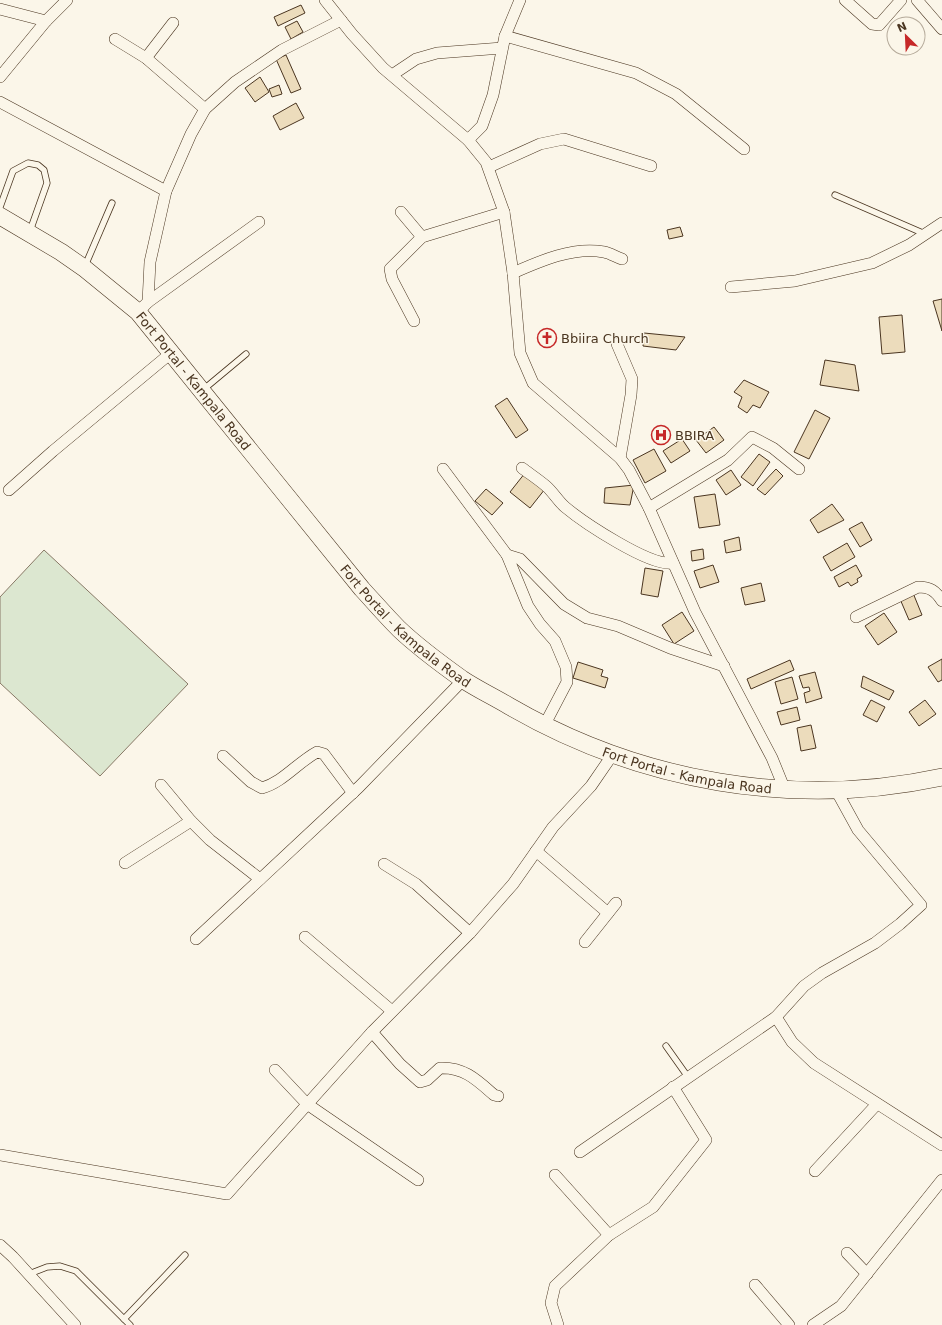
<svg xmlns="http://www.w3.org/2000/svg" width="942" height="1325" font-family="'DejaVu Sans',sans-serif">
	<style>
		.green { fill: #dce7d0; stroke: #887966 }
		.building { fill: #ecdcbc; stroke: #4a3520 }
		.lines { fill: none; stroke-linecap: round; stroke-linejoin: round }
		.lane-casing { stroke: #4a3520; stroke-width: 7 }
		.street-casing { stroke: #4a3520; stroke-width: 12 }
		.primary-casing { stroke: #4a3520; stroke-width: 18 }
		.lane { stroke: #fbf6e9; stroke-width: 5.5 }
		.street { stroke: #fbf6e9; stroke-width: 11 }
		.primary { stroke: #fbf6e9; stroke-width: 17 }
		.labels { text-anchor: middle; stroke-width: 3; stroke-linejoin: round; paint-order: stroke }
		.poi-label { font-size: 13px; fill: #4a3520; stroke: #fbf6e9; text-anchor: start }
		.street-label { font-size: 13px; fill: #4a3520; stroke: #fbf6e9 }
	</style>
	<rect width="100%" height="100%" fill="#fbf6e9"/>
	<!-- green -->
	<polygon class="green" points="44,550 188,684 100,776 0,683 0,597"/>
	<!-- building -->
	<g class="building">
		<polygon points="301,5 305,13 278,26 274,17"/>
		<polygon points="297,21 303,32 291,39 285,27"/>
		<polygon points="286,55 301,89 291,93 276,59"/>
		<polygon points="260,77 269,92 255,102 245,88"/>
		<polygon points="279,85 282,94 272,97 269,89"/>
		<polygon points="296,103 304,118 280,130 273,116"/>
		<polygon points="680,227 683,236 669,239 667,230"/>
		<polygon points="942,299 942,331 933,301"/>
		<polygon points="902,315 905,352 882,354 879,317"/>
		<polygon points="644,333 685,337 676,350 643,346"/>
		<polygon points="825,360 855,365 859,391 820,385"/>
		<polygon points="744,380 769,392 760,408 753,405 747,413 738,407 742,397 734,392"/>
		<polygon points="507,398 528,430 516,438 495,406"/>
		<polygon points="815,410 830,418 809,459 794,452"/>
		<polygon points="714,427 724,440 706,453 696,440"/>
		<polygon points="682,439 690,451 671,463 663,451"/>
		<polygon points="654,449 666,471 645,483 633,460"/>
		<polygon points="759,454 770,462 753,486 741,477"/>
		<polygon points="776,469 783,476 765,495 757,489"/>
		<polygon points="731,470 741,485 726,495 716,480"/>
		<polygon points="525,473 545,489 530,508 510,492"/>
		<polygon points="634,485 630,505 604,503 605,488"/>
		<polygon points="486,489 503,503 492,515 475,501"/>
		<polygon points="715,494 720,525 699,528 694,497"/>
		<polygon points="832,504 844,520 818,533 810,520"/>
		<polygon points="862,522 872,540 860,547 849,529"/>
		<polygon points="739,537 741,550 726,553 724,541"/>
		<polygon points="847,543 855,557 831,571 823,557"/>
		<polygon points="703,549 704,559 692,561 691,551"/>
		<polygon points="713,565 719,582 700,588 694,571"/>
		<polygon points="856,565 862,576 857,579 858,582 851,586 848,582 839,587 834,577"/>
		<polygon points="645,568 663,571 658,597 641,594"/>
		<polygon points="761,583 765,601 745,605 741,588"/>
		<polygon points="913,593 922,615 909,620 900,599"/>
		<polygon points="682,612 694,631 674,644 662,625"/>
		<polygon points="884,613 897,632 878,645 865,626"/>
		<polygon points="942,659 942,680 938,682 928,667"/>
		<polygon points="790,660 794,670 751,689 747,679"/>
		<polygon points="578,662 603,670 601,676 608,678 605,688 573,678"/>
		<polygon points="815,672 822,698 806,703 804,693 810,691 809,687 803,688 799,676"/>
		<polygon points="863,676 894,691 889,700 861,687"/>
		<polygon points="792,677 798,699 781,704 775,682"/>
		<polygon points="871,700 885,707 877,722 863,715"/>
		<polygon points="925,700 936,714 919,726 909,712"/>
		<polygon points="797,707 800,720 781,725 777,712"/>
		<polygon points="811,725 816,748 801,751 797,728"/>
	</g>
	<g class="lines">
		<defs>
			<g id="lane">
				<polyline points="835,195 925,234"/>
				<polyline points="0,207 13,171 28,163 38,165 44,170 47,183 30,231"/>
				<polyline points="85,266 112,203"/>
				<polyline points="204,389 246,354"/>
				<polyline points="666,1046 688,1077"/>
				<polyline points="29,1274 47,1267 60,1266 76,1271 130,1325"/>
				<polyline points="124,1319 185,1255"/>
			</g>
			<g id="street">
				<polyline points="325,0 352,34 383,68 468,140 486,162 504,212 513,273 520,353 533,383 620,458 629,470 649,508 695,612 772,758 785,790"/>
				<polyline points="845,0 872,24 879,25 901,0"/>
				<polyline points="917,0 942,29"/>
				<polyline points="0,9 46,21"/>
				<polyline points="505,36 636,73 676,94 744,149"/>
				<polyline points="115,39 146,58 205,109"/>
				<polyline points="146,58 173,23"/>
				<polyline points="392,75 416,59 437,53 502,48"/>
				<polyline points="0,77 46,21 67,0"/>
				<polyline points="0,102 166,191"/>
				<polyline points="468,140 482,126 493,95 505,36 520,0"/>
				<polyline points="489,167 540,144 564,139 651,166"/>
				<polyline points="401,212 422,237"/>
				<path d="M513 273C540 261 574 246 604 252 610 253 616 257 622 259"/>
				<polyline points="731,287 795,281 872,263 909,245 942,223"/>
				<polyline points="148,302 259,222"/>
				<polyline points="138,312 148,302 150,262 166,191 191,134 205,109 235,82 282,50 341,20"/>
				<polyline points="414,321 392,279 390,269 422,237 504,212"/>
				<polyline points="617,344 632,379 631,395 620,458"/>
				<path d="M522 468C530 474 539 480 546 486 553 492 558 501 565 507 583 522 650 567 673 563"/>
				<polyline points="443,469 507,555 528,606 540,624 555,641 566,667 567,682 544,726"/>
				<polyline points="9,490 53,451 171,353"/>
				<polyline points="649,508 728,460 752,437 773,448 799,469"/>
				<polyline points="507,555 520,559 564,604 587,618 618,626 670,648 724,666"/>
				<path d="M856 617 918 587C930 587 936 591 942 601"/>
				<path d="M223 756 251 782 262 788C283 782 297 763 317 752L324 754 353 793"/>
				<polyline points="161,785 191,821 210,840 260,879"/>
				<polyline points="536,851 608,913"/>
				<polyline points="125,863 191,821"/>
				<polyline points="384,864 416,884 470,933"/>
				<polyline points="305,937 392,1011"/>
				<polyline points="196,939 359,787 463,680"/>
				<polyline points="585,942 616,903"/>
				<polyline points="776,1017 792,1042 814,1063 942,1145"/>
				<path d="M372 1032 400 1064 420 1082 427 1080 440 1068C464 1067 477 1080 494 1095L498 1096"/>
				<polyline points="275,1070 307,1104 418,1180"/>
				<polyline points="580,1152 776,1017 804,986 822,973 875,943 900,924 921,905 858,830 836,790"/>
				<polyline points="0,1155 227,1194 372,1032 470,933 513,884 553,827 591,786 613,754"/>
				<polyline points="815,1171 877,1104"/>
				<polyline points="555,1175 609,1235"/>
				<polyline points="0,1245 13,1257 75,1325"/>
				<polyline points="847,1253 867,1274"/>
				<polyline points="755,1285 789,1325"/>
				<polyline points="558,1325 551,1303 555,1286 609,1235 653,1207 706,1140 673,1087"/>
				<polyline points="813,1325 841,1306 942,1180"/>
			</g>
			<g id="primary">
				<path id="s1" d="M0 216 61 252 84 268 138 312 362 589C374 602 386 616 399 629 418 647 441 664 462 679 477 689 494 697 509 706 640 782 794 809 942 777"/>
			</g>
		</defs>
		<!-- lane casing -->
		<use href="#lane" class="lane-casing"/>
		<!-- street casing -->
		<use href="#street" class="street-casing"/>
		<!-- primary casing -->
		<use href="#primary" class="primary-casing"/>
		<!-- lane -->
		<use href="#lane" class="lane"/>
		<!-- street -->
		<use href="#street" class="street"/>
		<!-- primary -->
		<use href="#primary" class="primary"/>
	</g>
	<!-- icons -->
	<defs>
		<symbol id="church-ring" viewBox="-11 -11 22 22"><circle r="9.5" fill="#fbf6e9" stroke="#c62828" stroke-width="1.5"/><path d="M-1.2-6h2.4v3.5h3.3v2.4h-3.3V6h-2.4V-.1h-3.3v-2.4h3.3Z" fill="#c62828"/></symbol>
		<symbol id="hospital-ring" viewBox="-11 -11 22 22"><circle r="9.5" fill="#fbf6e9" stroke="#c62828" stroke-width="1.5"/><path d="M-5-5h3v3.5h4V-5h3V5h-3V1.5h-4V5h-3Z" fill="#c62828"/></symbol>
	</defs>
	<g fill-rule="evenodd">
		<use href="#church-ring" x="536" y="327" width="22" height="22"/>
		<use href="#hospital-ring" x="650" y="424" width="22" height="22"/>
	</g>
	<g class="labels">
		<!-- poi labels -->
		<g class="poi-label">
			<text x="561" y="343">Bbiira Church</text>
			<text x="675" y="440">BBIRA</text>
		</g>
		<!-- street labels -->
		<g class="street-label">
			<text dy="5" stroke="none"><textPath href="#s1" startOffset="257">Fort Portal - Kampala Road</textPath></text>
			<text dy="5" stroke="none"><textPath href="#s1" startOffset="582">Fort Portal - Kampala Road</textPath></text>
			<text dy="5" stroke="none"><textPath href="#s1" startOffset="905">Fort Portal - Kampala Road</textPath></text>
		</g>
	</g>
	<!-- north arrow -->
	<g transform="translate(906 36) rotate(336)"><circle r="19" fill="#fbf6e9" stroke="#b4a999"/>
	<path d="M0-3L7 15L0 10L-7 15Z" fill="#c62828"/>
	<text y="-6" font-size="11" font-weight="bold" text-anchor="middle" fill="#4a3520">N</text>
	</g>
</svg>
